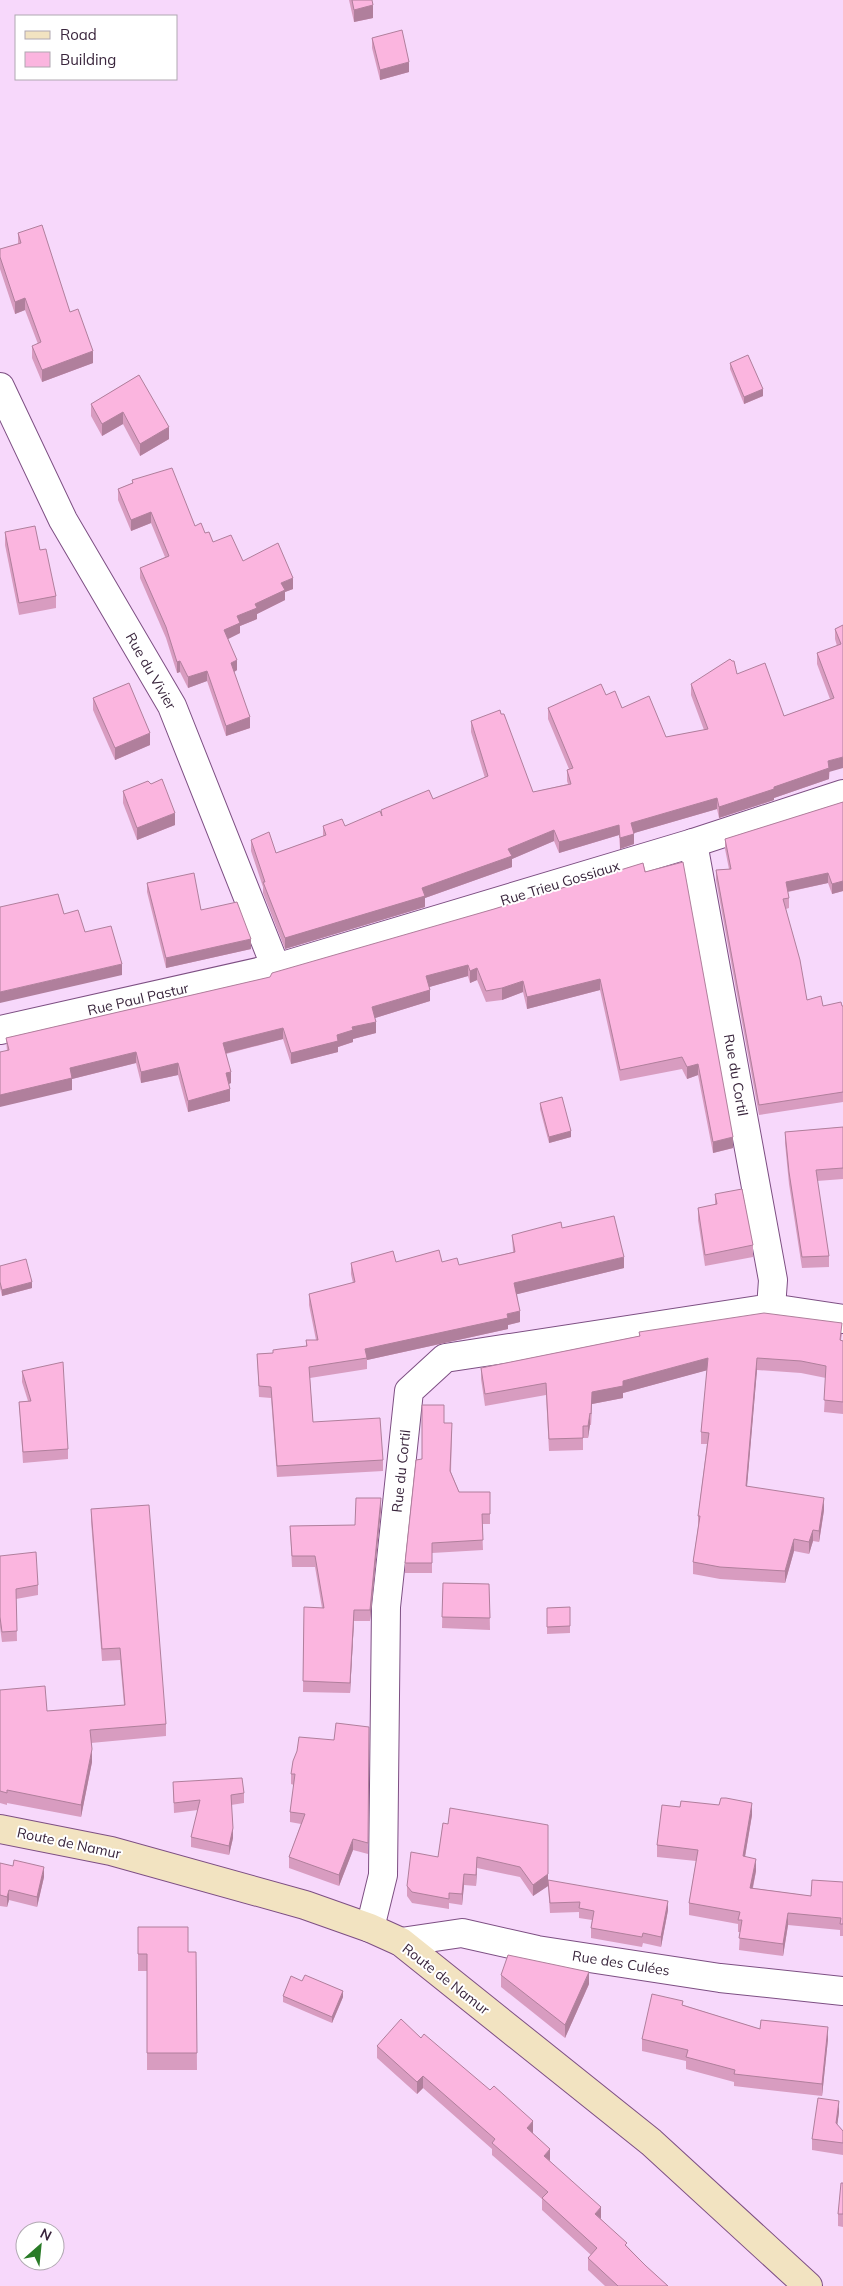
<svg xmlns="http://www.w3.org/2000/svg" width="843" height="2286" font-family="Mulish,sans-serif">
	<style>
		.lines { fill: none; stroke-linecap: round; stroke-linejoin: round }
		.street-casing { stroke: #7d4f83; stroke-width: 30 }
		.secondary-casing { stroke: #7d4f83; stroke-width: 30 }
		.street { stroke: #fff; stroke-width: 28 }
		.secondary { stroke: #f2e3c1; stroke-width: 28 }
		.wall { fill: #d89cc0 }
		.shaded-wall { fill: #b07f9c }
		.building { fill: #fbb5df; stroke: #b07f9c }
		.labels { text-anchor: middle; stroke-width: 4; stroke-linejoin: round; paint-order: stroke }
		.street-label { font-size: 14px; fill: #3a263d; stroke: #fff }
	</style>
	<rect width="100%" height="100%" fill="#f7d8fb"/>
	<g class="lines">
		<defs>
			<g id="street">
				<polyline points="0,387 63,520 172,706 276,968"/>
				<polyline points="0,1030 276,968 693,843 843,794"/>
				<polyline points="771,1308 843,1319"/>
				<polyline points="370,1928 383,1875 386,1607 409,1391 445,1358 771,1308 773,1280 693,843"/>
				<polyline points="401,1942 462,1933 537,1950 720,1978 843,1991"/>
			</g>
			<polyline id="secondary" points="0,1829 111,1851 305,1905 370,1928 401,1942 651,2142 808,2286"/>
		</defs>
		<!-- street casing -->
		<use href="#street" class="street-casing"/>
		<!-- secondary casing -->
		<use href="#secondary" class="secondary-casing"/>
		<!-- street -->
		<use href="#street" class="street"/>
		<!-- secondary -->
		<use href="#secondary" class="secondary"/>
	</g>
	<!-- wall -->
	<g class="wall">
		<polygon points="349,0 372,0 373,18 354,22"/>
		<polygon points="372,38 409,72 380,80 372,48"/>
		<polygon points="18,233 70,312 93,363 42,382 32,358 32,346 38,344 25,310 15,314 0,269 0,249 18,244"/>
		<polygon points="730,363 763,396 744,404 730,369"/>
		<polygon points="139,375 169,439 140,456 123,424 102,436 91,416 91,404"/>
		<polygon points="132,480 205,533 213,542 243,561 293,589 285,592 285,600 257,614 257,619 240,626 240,633 228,639 237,670 234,672 250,728 226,736 207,681 188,688 180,672 177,673 166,638 140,578 140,568 165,557 151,523 131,531 118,500 118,489 132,483"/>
		<polygon points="5,532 40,550 56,596 56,608 19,615 5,545"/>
		<polygon points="843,625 829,779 774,798 774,800 719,818 717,809 634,833 634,844 620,849 619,835 559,853 554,841 512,859 512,867 425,898 425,907 285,949 263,893 263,887 251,851 251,840 276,853 323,836 323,826 345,826 381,815 433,799 485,778 471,732 471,721 533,792 568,784 567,781 567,770 569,769 548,719 548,708 606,695 622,708 666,737 704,730 691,695 691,684 737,674 784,716 830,699 817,664 817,653 837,646 835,639 835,629"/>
		<polygon points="93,698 150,745 115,760 93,710"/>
		<polygon points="123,791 175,825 137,840 123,803"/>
		<polygon points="843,802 843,891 832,894 828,883 788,892 789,898 789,908 786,909 807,1000 823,1006 843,1006 843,1102 759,1115 716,880 716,870 729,869 725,849 725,839"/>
		<polygon points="643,863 733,1148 713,1153 698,1075 687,1079 682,1069 620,1081 600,990 527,1009 523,992 502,1000 486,1002 477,980 470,983 468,976 429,987 430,1001 375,1018 376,1033 353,1039 353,1042 338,1047 338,1052 291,1064 283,1039 226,1054 231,1083 229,1084 230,1101 188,1112 178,1075 141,1083 136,1063 72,1079 72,1090 7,1051 6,1038 270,977 494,909"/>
		<polygon points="147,883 201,910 251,949 166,968 147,892"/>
		<polygon points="540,1103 571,1137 549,1143 540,1109"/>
		<polygon points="843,1127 843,1179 817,1181 829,1256 829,1267 802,1268 789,1184 785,1143 785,1132"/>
		<polygon points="715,1194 753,1245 753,1257 705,1266 698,1220 698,1208 715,1205"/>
		<polygon points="562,1228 624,1268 517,1294 520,1322 508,1325 508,1329 367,1360 367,1369 310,1378 313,1422 383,1460 383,1471 277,1477 271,1398 259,1397 257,1354 273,1353 306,1347 306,1340 316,1340 309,1305 309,1294 353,1283 351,1274 351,1263 396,1262 442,1262 459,1265 513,1252 512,1235"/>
		<polygon points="0,1266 32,1288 2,1296 0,1288"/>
		<polygon points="639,1332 842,1334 841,1340 843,1341 843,1414 824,1412 826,1378 801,1373 757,1370 747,1486 824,1510 819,1542 813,1541 809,1554 794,1551 785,1583 720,1579 693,1574 693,1562 698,1527 698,1516 707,1444 701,1444 701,1432 707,1370 623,1393 623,1398 592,1404 591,1425 590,1425 588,1438 583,1438 583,1450 549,1451 546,1395 485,1406 481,1379 481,1368 639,1336"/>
		<polygon points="22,1371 68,1449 68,1459 23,1463 19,1402 28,1401 22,1382"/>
		<polygon points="444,1423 452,1432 451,1472 459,1492 490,1492 490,1524 482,1524 483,1550 432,1553 432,1573 405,1573 405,1563 422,1459"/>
		<polygon points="91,1509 166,1724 166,1736 91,1743 92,1762 81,1817 7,1803 7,1805 0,1803 0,1690 47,1711 124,1705 120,1660 102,1661 91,1521"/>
		<polygon points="381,1509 370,1621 354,1621 350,1693 303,1692 304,1607 322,1608 315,1567 292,1567 290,1526 355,1525"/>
		<polygon points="0,1556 38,1585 38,1595 16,1599 17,1641 2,1642 0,1627"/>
		<polygon points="443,1583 489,1584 490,1630 442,1628"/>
		<polygon points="570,1607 570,1633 547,1634 547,1608"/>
		<polygon points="369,1727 368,1854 353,1850 339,1886 289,1868 289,1857 301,1824 290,1822 290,1812 294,1785 291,1784 291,1774 334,1740"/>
		<polygon points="173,1782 244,1793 244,1803 231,1805 233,1838 229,1855 191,1847 191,1837 198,1810 174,1813"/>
		<polygon points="719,1805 752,1815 745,1857 756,1871 753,1888 811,1896 843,1882 843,1936 840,1936 840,1930 788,1925 783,1956 739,1950 740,1932 738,1932 738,1924 689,1915 689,1903 696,1861 657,1857 657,1845 680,1807"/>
		<polygon points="443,1823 548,1880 668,1910 661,1947 643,1943 642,1947 591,1938 591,1928 592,1920 579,1918 579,1912 550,1913 548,1886 533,1896 520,1877 477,1868 476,1886 464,1885 462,1905 449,1903 449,1909 412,1903 407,1896 407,1886 438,1857"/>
		<polygon points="0,1863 44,1877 37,1907 9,1900 7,1907 0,1906"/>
		<polygon points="138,1927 188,1952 196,1952 197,2070 147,2070 147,1971 138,1971"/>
		<polygon points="501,1975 589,1984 565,2038 501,1987"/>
		<polygon points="283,1996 343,1997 332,2023 283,2002"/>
		<polygon points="683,2005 760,2029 828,2039 822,2096 734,2086 734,2082 686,2069 686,2061 642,2051 642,2039"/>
		<polygon points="421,2038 533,2133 550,2161 601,2219 646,2266 668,2286 605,2286 588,2270 588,2258 591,2255 542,2210 542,2199 492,2155 492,2149 423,2088 417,2094 377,2058 377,2046"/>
		<polygon points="839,2112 837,2125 843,2131 843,2155 812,2150 812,2139"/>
		<polygon points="843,2183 843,2227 838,2226 838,2214"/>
	</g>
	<!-- shaded-wall -->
	<g class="shaded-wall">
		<polygon points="373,5 373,18 354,22 354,10"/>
		<polygon points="409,62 409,72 380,80 380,70"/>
		<polygon points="25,298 25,310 15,314 15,302"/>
		<polygon points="93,351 93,363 42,382 42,370"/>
		<polygon points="763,389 763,396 744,404 744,397"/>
		<polygon points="123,412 123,424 102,436 102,424"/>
		<polygon points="169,427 169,439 140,456 140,444"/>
		<polygon points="151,512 151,523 131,531 131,520"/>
		<polygon points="293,578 293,589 285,592 285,600 257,614 257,619 240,626 240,633 224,641 224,630 237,616 255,604 281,583"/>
		<polygon points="237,660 237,670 231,674 231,663"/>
		<polygon points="180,661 180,672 177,673 177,662"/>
		<polygon points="207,671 207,681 188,688 188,677"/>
		<polygon points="250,717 250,728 226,736 226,726"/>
		<polygon points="150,733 150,745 115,760 115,748"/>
		<polygon points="843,757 843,768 829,772 829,779 774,798 774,800 719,818 719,807 774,787 828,761"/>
		<polygon points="717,798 717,809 631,834 631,823"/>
		<polygon points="175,813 175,825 137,840 137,828"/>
		<polygon points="619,825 619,835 559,853 559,842"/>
		<polygon points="554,830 554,841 512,859 512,867 425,898 425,907 285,949 285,938 422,888 508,849"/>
		<polygon points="634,834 634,844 620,849 620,838"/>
		<polygon points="828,873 828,883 786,892 786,882"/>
		<polygon points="843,881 843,891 832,894 832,884"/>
		<polygon points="251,939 251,949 166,968 166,958"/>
		<polygon points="122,964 122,975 0,1003 0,992"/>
		<polygon points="468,965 468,976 426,988 426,976"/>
		<polygon points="477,968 477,980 470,983 470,971"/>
		<polygon points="600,979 600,990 527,1009 527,997"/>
		<polygon points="523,981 523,992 502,1000 502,988"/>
		<polygon points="430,990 430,1001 372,1019 372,1007"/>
		<polygon points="376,1022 376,1033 353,1039 353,1042 338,1047 338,1052 291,1064 291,1053 337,1035 352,1027"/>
		<polygon points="283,1028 283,1039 223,1054 223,1043"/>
		<polygon points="136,1052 136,1063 72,1079 72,1090 0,1107 0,1095 70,1068"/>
		<polygon points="178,1063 178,1075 141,1083 141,1072"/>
		<polygon points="698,1064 698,1075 687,1079 687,1067"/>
		<polygon points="231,1072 231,1083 226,1085 226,1073"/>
		<polygon points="230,1089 230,1101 188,1112 188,1101"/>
		<polygon points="571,1131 571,1137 549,1143 549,1137"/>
		<polygon points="733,1137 733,1148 713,1153 713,1142"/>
		<polygon points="624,1257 624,1268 514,1295 514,1283"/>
		<polygon points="32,1282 32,1288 2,1296 2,1290"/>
		<polygon points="520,1311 520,1322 508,1325 508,1329 367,1360 365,1349"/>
		<polygon points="708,1358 708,1370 623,1393 623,1398 592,1404 591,1425 592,1392 623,1381"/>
		<polygon points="757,1358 757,1370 746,1498 746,1486"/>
		<polygon points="590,1413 590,1425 588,1438 588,1426"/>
		<polygon points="381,1498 381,1509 370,1621 370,1610"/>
		<polygon points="824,1498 824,1510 819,1542 819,1531"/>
		<polygon points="813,1530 813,1541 809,1554 809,1542"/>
		<polygon points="794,1539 794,1551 785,1583 785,1571"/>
		<polygon points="354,1610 354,1621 350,1693 350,1683"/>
		<polygon points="92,1749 92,1762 81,1817 81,1805"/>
		<polygon points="752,1803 752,1815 743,1868 743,1856"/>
		<polygon points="233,1828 233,1838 229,1855 229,1846"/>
		<polygon points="353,1839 353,1850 339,1886 339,1875"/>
		<polygon points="477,1857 477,1868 476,1886 476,1875"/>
		<polygon points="756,1859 756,1871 750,1900 750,1888"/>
		<polygon points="44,1867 44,1877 37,1907 37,1897"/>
		<polygon points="464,1874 464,1885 462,1905 462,1894"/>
		<polygon points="548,1874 548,1885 548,1880 548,1886 533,1896 533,1885"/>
		<polygon points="9,1890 9,1900 7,1907 7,1897"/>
		<polygon points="668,1901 668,1910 661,1947 661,1937"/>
		<polygon points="788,1913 788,1925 783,1956 783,1944"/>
		<polygon points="589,1972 589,1984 565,2038 565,2025"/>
		<polygon points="343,1991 343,1997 332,2023 332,2017"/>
		<polygon points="828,2027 828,2039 822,2096 822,2084"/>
		<polygon points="423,2076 423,2088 417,2094 417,2082"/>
		<polygon points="839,2101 839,2112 836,2135 836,2123"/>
		<polygon points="533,2121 533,2133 527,2140 527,2128"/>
		<polygon points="550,2149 550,2161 544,2156"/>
		<polygon points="601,2207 601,2219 595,2214"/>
	</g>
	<!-- building -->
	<g class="building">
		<polygon points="352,0 372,0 373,5 354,10"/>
		<polygon points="402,30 409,62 380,70 372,38"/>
		<polygon points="42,225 70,312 78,309 93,351 42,370 32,346 41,342 25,298 15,302 0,257 0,249 21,243 18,233"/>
		<polygon points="748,355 763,389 744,397 730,363"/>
		<polygon points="139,375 169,427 140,444 123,412 102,424 91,404"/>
		<polygon points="172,468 195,526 201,523 205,533 209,532 213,542 231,535 243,561 278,543 293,578 281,583 285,590 255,604 257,608 237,616 240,623 224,630 237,660 231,663 250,717 226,726 207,671 188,677 180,661 177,662 166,627 140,568 169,556 151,512 131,520 118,489 133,483 132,480"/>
		<polygon points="35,526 40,550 46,549 56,596 19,603 5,532"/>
		<polygon points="843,625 843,757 828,761 829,768 774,787 774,789 719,807 717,798 631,823 634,834 620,838 619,825 559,842 554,830 508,849 512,856 422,888 425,896 285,938 263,882 265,882 251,840 269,832 276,853 326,835 323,826 342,819 345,826 380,811 382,816 381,810 429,790 433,799 488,776 471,721 500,710 501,714 504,714 533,792 571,784 567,770 573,768 548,708 601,684 606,695 615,691 622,708 649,696 666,737 708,729 691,684 730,659 732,661 734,661 737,674 765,663 784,716 834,698 817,653 841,644 835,629"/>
		<polygon points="129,683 150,733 115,748 93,698"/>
		<polygon points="162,779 175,813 137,828 123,791 148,781 151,784"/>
		<polygon points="843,802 843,881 832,884 828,873 786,882 789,898 783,899 800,960 807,1000 821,996 823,1006 841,1002 842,1006 843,1006 843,1092 759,1105 716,870 731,869 725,839"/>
		<polygon points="683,862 733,1137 713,1142 698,1064 687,1067 682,1057 620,1070 600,979 527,997 523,981 502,988 486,991 477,968 470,971 468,965 426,976 430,990 372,1007 376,1022 352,1027 353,1030 337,1035 338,1041 291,1053 283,1028 223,1043 231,1072 226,1073 230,1089 188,1101 178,1063 141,1072 136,1052 70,1068 72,1078 0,1095 0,1052 9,1050 6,1038 270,977 272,973 494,909 643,863 645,872"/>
		<polygon points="194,873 201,910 237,902 251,939 166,958 147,883"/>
		<polygon points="58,894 64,914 78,910 85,932 111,926 122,964 0,992 0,907"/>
		<polygon points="562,1097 571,1131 549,1137 540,1103"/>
		<polygon points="843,1127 843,1168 816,1170 829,1256 802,1257 789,1172 785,1132"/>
		<polygon points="742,1189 753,1245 705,1255 698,1208 717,1204 715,1194"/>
		<polygon points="614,1216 624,1257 514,1283 520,1311 507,1314 508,1318 365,1349 367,1358 309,1367 313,1422 380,1418 383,1460 277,1466 271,1387 259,1386 257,1354 273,1353 273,1350 280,1349 307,1346 306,1340 318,1340 309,1294 355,1282 351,1263 393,1251 396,1262 439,1250 442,1262 457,1258 459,1265 515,1252 512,1235 561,1222 562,1228"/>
		<polygon points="26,1259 32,1282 2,1290 0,1282 0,1266"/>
		<polygon points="764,1313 842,1323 840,1340 843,1341 843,1402 824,1400 826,1366 801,1361 757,1358 746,1486 824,1498 819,1531 813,1530 809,1542 794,1539 785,1571 720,1567 693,1562 700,1516 698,1516 709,1433 701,1432 708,1358 623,1381 623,1386 592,1392 591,1414 590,1413 588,1426 583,1426 583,1438 549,1439 546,1383 485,1394 481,1368 640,1336 639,1332"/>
		<polygon points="63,1362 68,1449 23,1452 19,1402 31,1401 22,1371"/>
		<polygon points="422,1405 444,1405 444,1423 452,1423 450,1471 459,1492 490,1492 490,1514 482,1514 483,1540 432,1543 432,1563 405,1563 416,1460 422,1459"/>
		<polygon points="356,1498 381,1498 370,1610 354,1610 350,1683 303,1681 304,1607 324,1608 315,1556 292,1556 290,1526 355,1525"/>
		<polygon points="149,1505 166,1724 90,1730 92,1749 81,1805 7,1790 7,1793 0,1791 0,1690 45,1686 47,1711 125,1705 120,1648 102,1649 91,1509"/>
		<polygon points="36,1552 38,1585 16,1589 17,1631 2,1632 0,1617 0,1556"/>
		<polygon points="443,1583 489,1584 490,1618 442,1617"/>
		<polygon points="570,1607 570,1626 547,1627 547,1608"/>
		<polygon points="336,1723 369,1727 368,1843 353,1839 339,1875 289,1857 305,1814 290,1812 295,1774 291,1774 293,1761 297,1751 299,1737 334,1740"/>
		<polygon points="242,1778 244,1793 231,1795 233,1828 229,1846 191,1837 200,1800 174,1803 173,1782"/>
		<polygon points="721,1798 726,1798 752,1803 743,1856 756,1859 750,1888 811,1896 812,1880 843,1882 843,1924 840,1924 841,1918 788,1913 783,1944 739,1938 742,1920 738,1920 740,1912 689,1903 698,1850 657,1845 662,1805 680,1807 681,1801 719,1805"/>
		<polygon points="450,1808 548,1825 548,1874 533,1885 520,1867 477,1857 476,1875 464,1874 462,1894 449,1893 449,1899 412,1892 407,1886 411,1852 438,1857 443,1823 448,1824"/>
		<polygon points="14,1860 44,1867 37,1897 9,1890 7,1897 0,1895 0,1863 13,1866"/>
		<polygon points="548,1880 668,1901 661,1937 643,1933 642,1937 591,1928 594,1911 579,1908 580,1902 550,1903"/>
		<polygon points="138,1927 188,1927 188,1952 196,1952 197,2053 147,2053 147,1954 138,1954"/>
		<polygon points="508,1955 589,1972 565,2025 501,1975"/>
		<polygon points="305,1975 343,1991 332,2017 283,1996 291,1976 302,1981"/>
		<polygon points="652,1994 683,2001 682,2005 760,2029 761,2020 828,2027 822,2084 734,2074 735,2070 686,2057 688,2050 642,2039"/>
		<polygon points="401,2019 421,2038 424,2034 490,2090 494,2086 533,2121 527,2128 550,2149 544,2156 601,2207 595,2214 627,2243 625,2245 646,2266 668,2286 618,2286 588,2258 597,2248 542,2198 548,2192 492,2143 495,2139 423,2076 417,2082 377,2046"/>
		<polygon points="818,2098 839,2101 836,2123 843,2131 843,2143 812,2139"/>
		<polygon points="841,2183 843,2183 843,2214 838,2214"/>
	</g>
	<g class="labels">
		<!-- street labels -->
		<g class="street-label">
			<text transform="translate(151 671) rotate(60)" y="5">Rue du Vivier</text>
			<text transform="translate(560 883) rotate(-17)" y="5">Rue Trieu Gossiaux</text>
			<text transform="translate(138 999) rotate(-13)" y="5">Rue Paul Pastur</text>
			<text transform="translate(736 1075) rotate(80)" y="5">Rue du Cortil</text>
			<text transform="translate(401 1471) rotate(-84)" y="5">Rue du Cortil</text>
			<text transform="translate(69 1843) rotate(12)" y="5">Route de Namur</text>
			<text transform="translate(621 1963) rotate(9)" y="5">Rue des Culées</text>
			<text transform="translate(446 1979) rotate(38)" y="5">Route de Namur</text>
		</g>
	</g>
	<!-- legend -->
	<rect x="15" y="15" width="162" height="65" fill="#ffffff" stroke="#b0a8b1"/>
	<rect x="25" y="31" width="25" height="8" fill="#f2e3c1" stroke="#b0a8b1"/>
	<text x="60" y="40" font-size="15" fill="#3a263d">Road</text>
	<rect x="25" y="52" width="25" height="15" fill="#fbb5df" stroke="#b0a8b1"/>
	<text x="60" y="65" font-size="15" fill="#3a263d">Building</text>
	<!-- north arrow -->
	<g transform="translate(40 2246) rotate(27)"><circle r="24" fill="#ffffff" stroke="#b0a8b1"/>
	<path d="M0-4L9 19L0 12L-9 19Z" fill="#297b27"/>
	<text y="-8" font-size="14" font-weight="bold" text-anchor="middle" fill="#3a263d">N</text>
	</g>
</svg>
